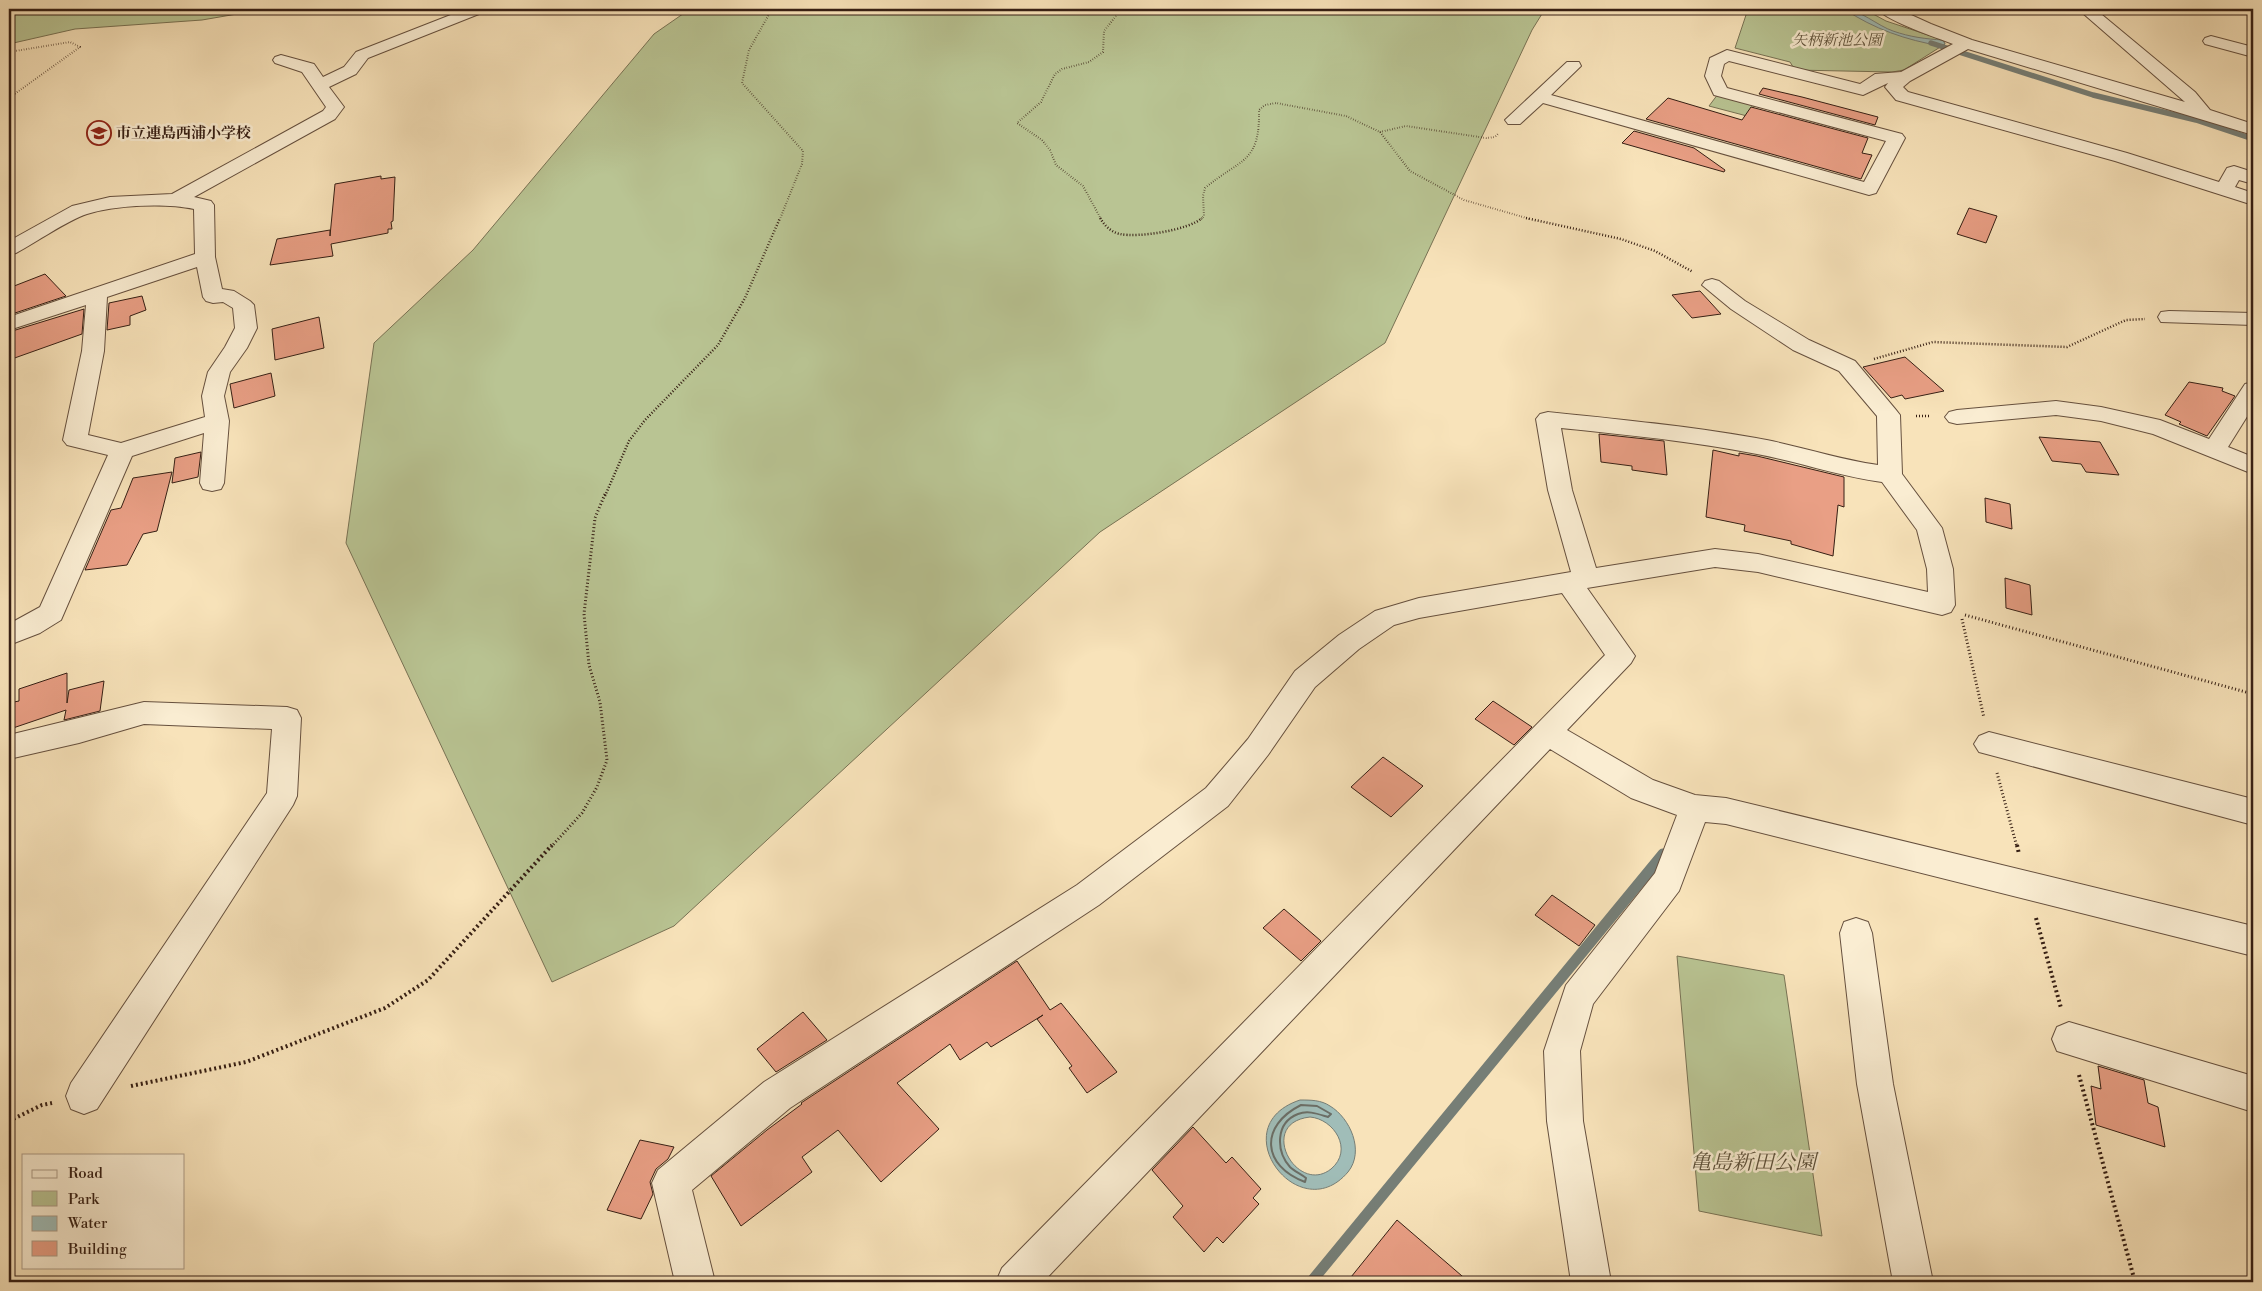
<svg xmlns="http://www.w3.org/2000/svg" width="2262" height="1291" font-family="'Libre Bodoni','Noto Serif JP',serif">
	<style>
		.green { fill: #b9c493; stroke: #787254 }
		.water { fill: #a0bdb8; stroke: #767e76; fill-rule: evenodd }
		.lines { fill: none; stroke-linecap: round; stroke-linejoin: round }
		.shore { stroke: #6b6e66; stroke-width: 2 }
		.stream-far1 { stroke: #767e76; stroke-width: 5.5 }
		.stream { stroke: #767e76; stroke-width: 11 }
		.building { fill: #e99f85; stroke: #361f14 }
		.minor-casing { stroke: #66503e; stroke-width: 2 }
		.path-far3 { stroke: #361f14; stroke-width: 2; stroke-dasharray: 0.5 2; stroke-linecap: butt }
		.path-far2 { stroke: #361f14; stroke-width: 2.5; stroke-dasharray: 1 2; stroke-linecap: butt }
		.path-far1 { stroke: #361f14; stroke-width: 3; stroke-dasharray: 1 2.5; stroke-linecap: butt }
		.path { stroke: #361f14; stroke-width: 4; stroke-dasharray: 2 3; stroke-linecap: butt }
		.minor { fill: #faedd2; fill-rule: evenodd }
		.labels { text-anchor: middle; stroke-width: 5; stroke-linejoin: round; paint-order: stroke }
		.far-park-label { font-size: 15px; font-style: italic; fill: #5d513a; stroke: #faedd2 }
		.far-poi-label { font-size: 15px; font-weight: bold; fill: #361f14; stroke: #faedd2; text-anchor: start }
		.near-park-label { font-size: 21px; font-style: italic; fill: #5d513a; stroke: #faedd2 }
	</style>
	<rect width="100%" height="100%" fill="#f8e3ba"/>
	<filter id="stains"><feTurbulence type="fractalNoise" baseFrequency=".004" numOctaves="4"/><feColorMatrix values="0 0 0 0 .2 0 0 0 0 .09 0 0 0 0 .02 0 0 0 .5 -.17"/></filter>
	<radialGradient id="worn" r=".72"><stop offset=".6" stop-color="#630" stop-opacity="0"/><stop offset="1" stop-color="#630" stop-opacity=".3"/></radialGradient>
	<!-- green -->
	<g class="green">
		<polygon points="9,9 266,9 202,20 75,29 9,44"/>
		<polygon points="690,9 1545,9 1532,30 1385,343 1100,532 674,926 552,982 346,543 374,343 473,250 654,34"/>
		<polygon points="1748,9 1864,9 1886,21 1943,40 1945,44 1904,70 1892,72 1795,70 1790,62 1735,48"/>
		<polygon points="1718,94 1756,104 1747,116 1709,106"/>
		<polygon points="1677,956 1784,975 1822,1236 1699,1211"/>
	</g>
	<!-- water -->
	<g class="water">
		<path d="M1844 9C1859 9 1878 26 1893 31 1910 37 1926 39 1943 40L1945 44 1941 46C1906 40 1874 29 1844 9Z"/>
		<path d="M1300 1100C1311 1100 1321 1100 1330 1106 1350 1118 1365 1151 1348 1172 1299 1230 1221 1126 1300 1100ZM1310 1117C1334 1119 1354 1150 1331 1169 1297 1196 1256 1123 1310 1117Z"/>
	</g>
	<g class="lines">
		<!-- shore -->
		<path class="shore" d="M1301 1105 1317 1106 1331 1114 1328 1117C1318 1114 1308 1110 1298 1114 1275 1123 1276 1151 1290 1167 1294 1171 1301 1174 1306 1178L1305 1182C1262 1166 1259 1126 1301 1105Z"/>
		<!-- stream-far1 -->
		<polyline class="stream-far1" points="1931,43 2093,95 2196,120 2253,139"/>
		<!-- stream -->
		<polyline class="stream" points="1311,1282 1663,854"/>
	</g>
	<!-- building -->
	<g class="building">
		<polygon points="1763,88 1802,97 1878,117 1875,125 1759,94"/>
		<polygon points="1668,98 1742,120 1751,107 1868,138 1862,153 1872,155 1861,179 1646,119"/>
		<polygon points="1634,131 1694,148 1725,170 1724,172 1622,143"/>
		<polygon points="381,176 381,179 395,177 393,221 391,222 392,229 388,229 388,233 331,244 333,256 270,265 277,239 330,230 330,236 335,184"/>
		<polygon points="1969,208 1997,216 1986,243 1957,234"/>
		<polygon points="45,274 66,296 9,315 9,288"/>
		<polygon points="1700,291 1721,314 1692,318 1672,295"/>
		<polygon points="142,296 146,310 130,316 130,325 107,330 109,303"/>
		<polygon points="84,309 82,334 9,360 9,332"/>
		<polygon points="319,317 324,348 275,360 272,329"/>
		<polygon points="1905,357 1944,391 1905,399 1902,395 1891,398 1863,367"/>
		<polygon points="271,373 275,396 234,408 230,384"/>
		<polygon points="2189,382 2223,388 2222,391 2235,396 2207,436 2179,424 2181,422 2165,415"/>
		<polygon points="1599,434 1664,441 1667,475 1632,470 1632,466 1601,462"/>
		<polygon points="2039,437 2100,442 2119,475 2086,472 2081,464 2052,461"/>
		<polygon points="1713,450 1739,456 1739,453 1757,456 1844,477 1844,507 1838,505 1833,556 1791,544 1791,541 1744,531 1745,525 1706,517"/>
		<polygon points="201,452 198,477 172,483 175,458"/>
		<polygon points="172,472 157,531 143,534 127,565 85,570 111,510 121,508 133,478"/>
		<polygon points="1985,498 2010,504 2012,529 1986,522"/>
		<polygon points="2005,578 2030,585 2032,615 2006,608"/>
		<polygon points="67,673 67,703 69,690 104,681 100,711 64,720 66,710 13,728 14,702 19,701 19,689"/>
		<polygon points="1493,701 1532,727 1514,745 1475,719"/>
		<polygon points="1383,757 1423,786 1391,817 1351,787"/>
		<polygon points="1552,895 1595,925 1579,946 1535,915"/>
		<polygon points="1284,909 1321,941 1301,961 1263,928"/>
		<polygon points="1017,961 1050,1010 1061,1003 1117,1072 1087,1093 1069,1068 1072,1066 1037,1019 1043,1015 991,1047 987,1042 960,1060 950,1044 897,1083 939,1129 881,1182 838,1130 802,1157 812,1172 741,1226 711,1176 767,1130 802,1104 801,1103"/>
		<polygon points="803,1012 827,1040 776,1072 757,1049"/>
		<polygon points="2098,1066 2144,1080 2148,1103 2158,1107 2165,1147 2096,1125 2091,1086 2101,1089"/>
		<polygon points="1193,1127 1226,1163 1232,1157 1261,1189 1253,1198 1259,1204 1223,1243 1217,1237 1204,1252 1173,1217 1183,1206 1152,1170"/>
		<polygon points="640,1140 674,1147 668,1159 656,1169 650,1182 653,1194 641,1219 607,1210"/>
		<polygon points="1397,1220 1469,1282 1347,1282"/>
	</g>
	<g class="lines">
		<defs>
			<g id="minor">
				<path d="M466 9H487L484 12 368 58 356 74 329 87 344 107 335 119 194 197 211 201 214 205 215 257 222 289 234 291 250 301 254 305 257 328 247 348 230 372 224 396 229 421 224 483 221 489 212 491 203 489 200 483 204 433 132 456 61 620 40 633 9 645V624L40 607 108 455 67 445 63 440 82 351 86 305 9 330V317L195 254 194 209C164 203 117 205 87 214 68 220 35 243 16 253L9 255V241L72 206 110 197 172 194 323 111 326 107 302 72 275 63 273 60 275 57 281 55 314 64 323 77 344 67 356 52ZM197 267 203 297 206 301 213 303 223 302 233 308 235 328 225 347 208 372 202 396 205 417 121 443 88 435 104 351 107 297Z"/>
				<path d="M1878 9H1898L1931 24 1972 40 2185 102 2078 9H2095L2195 92 2210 110 2253 124V135L1968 49 1910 81 1903 87 1908 92 2127 153 2219 182 2227 168 2234 166 2253 172V184L2239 180 2235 187 2253 193V205L2115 161 1896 100 1885 87 1888 83 1863 95 1729 61 1724 64 1721 76 1727 88 1902 134 1905 138 1876 193 1869 195 1862 193 1543 103 1520 124H1508L1505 120 1567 62H1579L1581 66 1551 95 1864 182 1886 141 1714 95 1705 76 1710 58 1727 50 1860 84 1875 74 1901 72 1953 44C1938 38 1886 21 1878 9Z"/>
				<polygon points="2211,36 2253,47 2253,57 2205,44 2203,41 2205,38"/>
				<path d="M1712 279 1719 281 1745 301 1809 340 1855 361 1896 410 1900 415 1902 474 1942 528 1953 569 1955 605 1951 612 1942 615 1758 572 1715 567 1587 588 1635 656 1631 663 1567 730 1653 780 1695 795 1726 798 2253 926V956L1726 824 1705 822 1679 891 1593 1004 1580 1051 1583 1121 1611 1282H1571L1547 1121 1544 1051 1566 985 1655 873 1677 815 1631 798 1550 749 1043 1282H996L1002 1268 1605 655 1562 593 1419 618 1394 625 1359 649 1315 687 1268 755 1228 806 1099 905 790 1108 692 1190 715 1282H675L652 1183 658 1170 764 1082 1077 885 1206 788 1248 739 1295 671 1339 635 1375 611 1419 598 1571 572 1548 490 1536 419 1540 414 1548 412C1617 419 1687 426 1756 438 1797 445 1836 459 1878 465L1877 416 1839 371 1793 350 1731 309 1702 285 1705 281ZM1561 428C1627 435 1692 441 1757 454 1799 462 1839 476 1882 482L1917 530 1927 569 1928 592 1758 554 1715 549 1596 568 1572 490Z"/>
				<polygon points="2169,311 2253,313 2253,325 2161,322 2158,317 2161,312"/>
				<polygon points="2253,382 2253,407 2228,447 2253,457 2253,474 2153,434 2101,421 2056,415 1957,424 1949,422 1945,417 1949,412 1957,410 2056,401 2101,407 2160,420 2209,439 2245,384"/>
				<polygon points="144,702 287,707 297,710 301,718 297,796 293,805 97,1109 84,1114 71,1109 66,1096 71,1083 267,793 272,729 144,724 79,743 9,759 9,735"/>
				<polygon points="1989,732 2253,799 2253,825 1979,752 1974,744 1979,736"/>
				<polygon points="1856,918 1868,922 1872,933 1893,1084 1933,1282 1893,1282 1857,1084 1840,933 1844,922"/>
				<polygon points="2069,1022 2253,1076 2253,1112 2057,1051 2052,1039 2057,1027"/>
			</g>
		</defs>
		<!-- minor casing -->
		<use href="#minor" class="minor-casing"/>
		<!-- path-far3 -->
		<g class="path-far3">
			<polyline points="772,9 749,50 742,83 803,151 802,164 780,219"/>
			<polyline points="9,52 70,42 80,47 9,98"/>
			<polyline points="1380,132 1406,126 1486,138 1495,137 1499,133"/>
			<polyline points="1101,219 1083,186 1056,165 1050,150 1042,140 1017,123 1041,102 1055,74 1062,69 1089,62 1103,52 1104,31 1116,16 1113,9"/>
			<path d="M1201 219 1204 216 1203 196 1205 188C1241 158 1260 164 1259 110L1265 105 1276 103 1346 116 1380 132 1410 171 1464 200 1530 219"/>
		</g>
		<!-- path-far2 -->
		<g class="path-far2">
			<path d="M1100 218C1105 226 1111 232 1120 234 1138 238 1189 230 1202 218"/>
			<polyline points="1526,218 1621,239 1655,251 1693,272"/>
			<polyline points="1874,359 1933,342 2067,347 2126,320 2145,319"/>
			<polyline points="1916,416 1929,416"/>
			<polyline points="605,496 629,441 645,420 718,345 745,298 780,218"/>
		</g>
		<!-- path-far1 -->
		<g class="path-far1">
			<polyline points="1965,615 2253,694"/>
			<polyline points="1962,619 1984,718"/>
			<polyline points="1997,773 2017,847"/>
			<polyline points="551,847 582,813 597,787 607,760 600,702 589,665 584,614 595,518 605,494"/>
		</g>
		<!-- path -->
		<g class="path">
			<polyline points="2017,845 2019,854"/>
			<polyline points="2036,918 2061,1008"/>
			<polyline points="2079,1075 2135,1282"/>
			<polyline points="131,1086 246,1062 385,1008 428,980 552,845"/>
			<polyline points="9,1121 42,1105 52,1103"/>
		</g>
		<!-- minor -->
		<use href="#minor" class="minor"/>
	</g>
	<!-- icons -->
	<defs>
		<symbol id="school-ring" viewBox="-11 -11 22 22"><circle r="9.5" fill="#faedd2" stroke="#8f2418" stroke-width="1.5"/><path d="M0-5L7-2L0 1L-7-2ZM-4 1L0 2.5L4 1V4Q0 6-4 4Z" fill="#8f2418"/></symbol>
	</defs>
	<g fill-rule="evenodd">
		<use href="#school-ring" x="85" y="119" width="28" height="28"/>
	</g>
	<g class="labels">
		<!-- far-park labels -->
		<g class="far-park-label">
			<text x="1837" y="45">矢柄新池公園</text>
		</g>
		<!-- far-poi labels -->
		<g class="far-poi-label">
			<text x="116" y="138">市立連島西浦小学校</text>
		</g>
		<!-- near-park labels -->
		<g class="near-park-label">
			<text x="1753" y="1169">亀島新田公園</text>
		</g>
	</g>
	<!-- margin -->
	<rect width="2262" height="1291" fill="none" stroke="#f8e3ba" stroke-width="30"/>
	<rect x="10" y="10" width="2242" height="1271" fill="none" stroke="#361f14" stroke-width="2.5"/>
	<rect x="15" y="15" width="2232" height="1261" fill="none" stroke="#361f14"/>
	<!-- legend -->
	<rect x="22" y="1154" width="162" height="115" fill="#faedd2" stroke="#ac9b86"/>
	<rect x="32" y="1170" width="25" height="8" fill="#faedd2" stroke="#ac9b86"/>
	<text x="68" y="1178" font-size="15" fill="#361f14">Road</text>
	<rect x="32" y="1191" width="25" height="15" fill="#b9c493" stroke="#ac9b86"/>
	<text x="68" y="1204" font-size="15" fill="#361f14">Park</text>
	<rect x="32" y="1216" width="25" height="15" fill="#a0bdb8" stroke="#ac9b86"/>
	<text x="68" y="1228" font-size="15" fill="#361f14">Water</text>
	<rect x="32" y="1241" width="25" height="15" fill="#e99f85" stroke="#ac9b86"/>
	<text x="68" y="1254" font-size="15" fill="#361f14">Building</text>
	<rect width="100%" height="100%" filter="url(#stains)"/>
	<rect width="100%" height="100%" fill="url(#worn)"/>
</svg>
